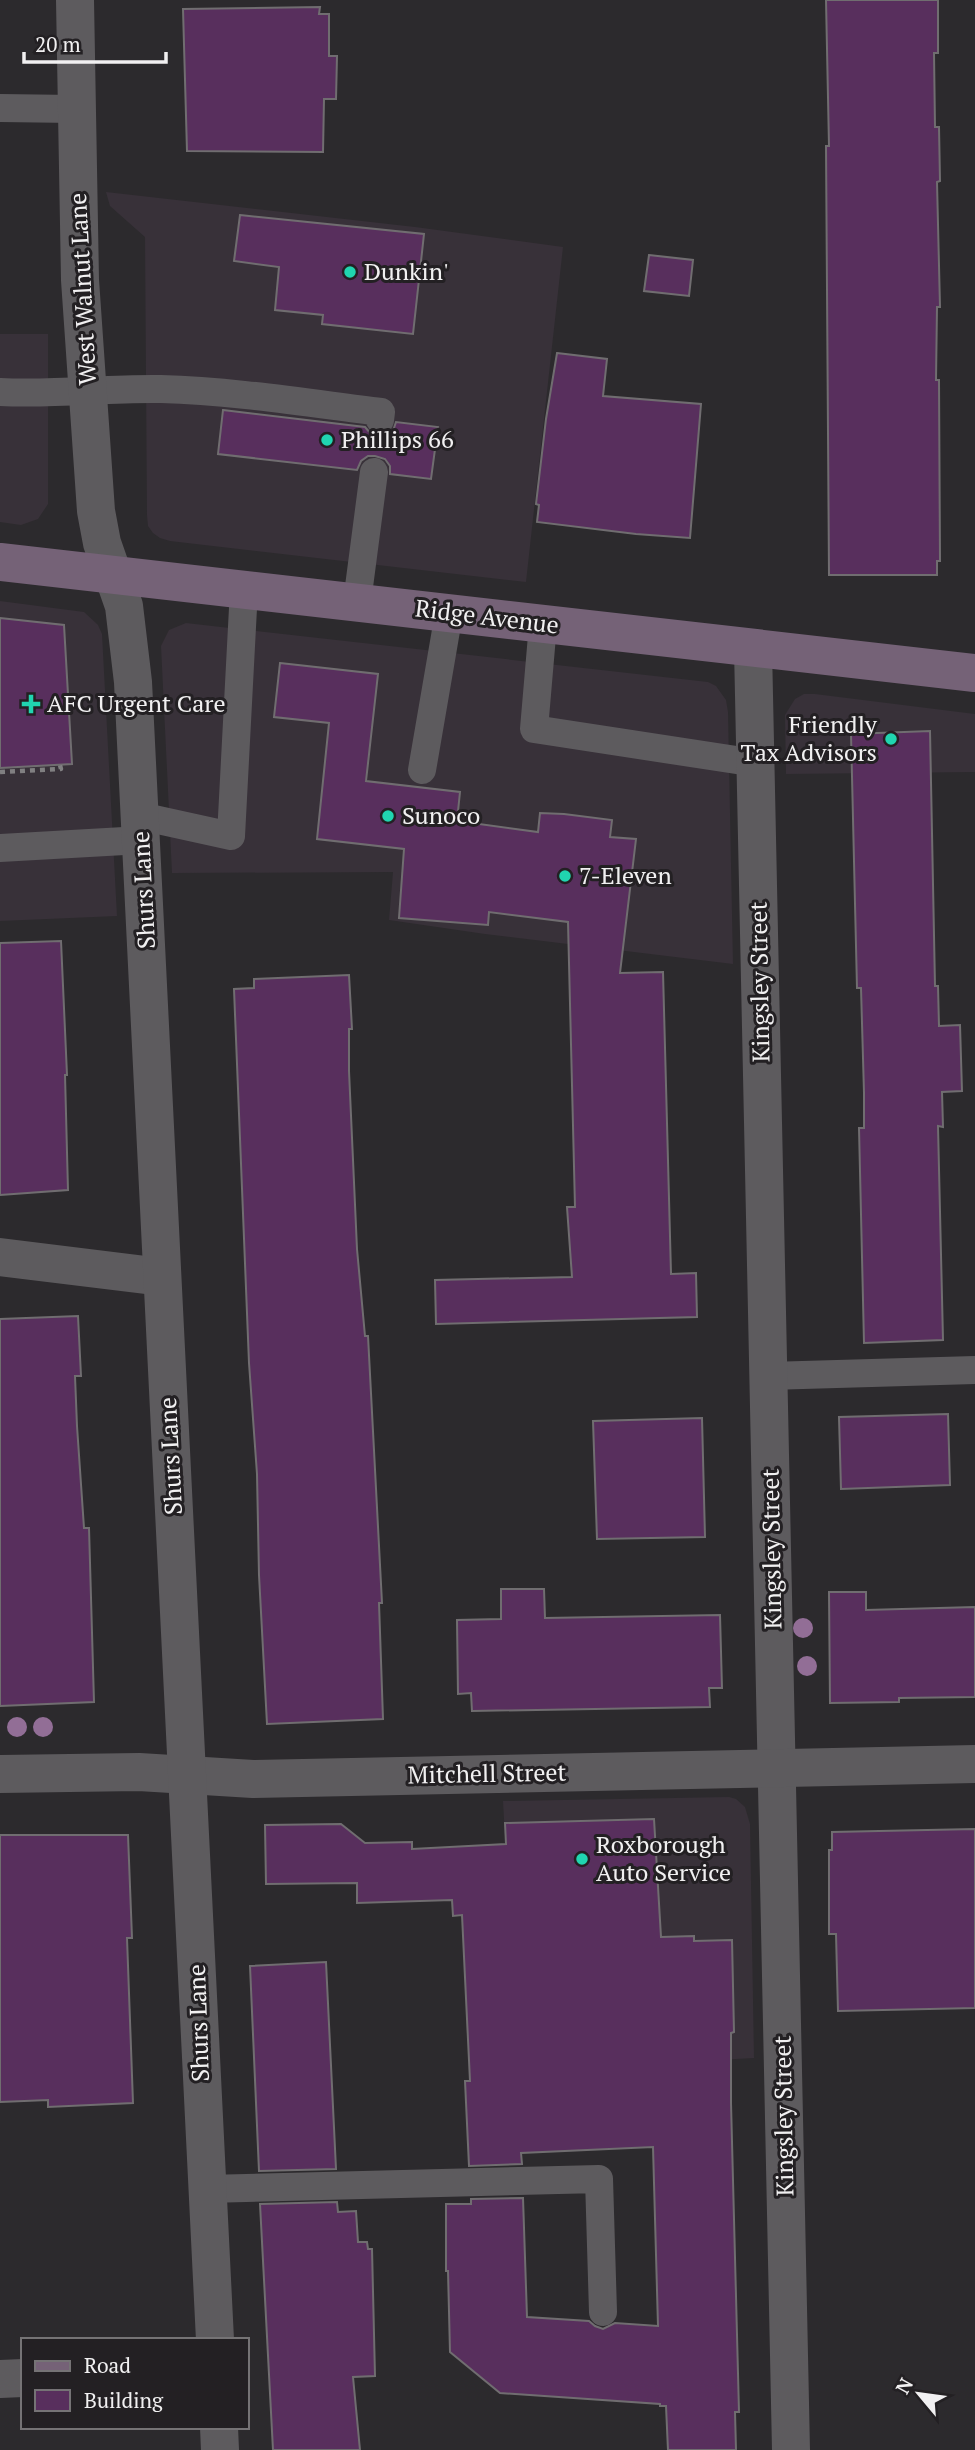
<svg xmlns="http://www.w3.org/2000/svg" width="975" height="2450" font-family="'PT Serif',serif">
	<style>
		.built { fill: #383139 }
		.building { fill: #582f5d; stroke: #706d70; stroke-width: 2 }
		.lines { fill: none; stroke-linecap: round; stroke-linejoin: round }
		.path { stroke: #807f81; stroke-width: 4.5; stroke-dasharray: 5 5; stroke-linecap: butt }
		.service { stroke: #5d5b5e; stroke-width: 28 }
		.minor { stroke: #5d5b5e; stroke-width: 38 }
		.tertiary { stroke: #5d5b5e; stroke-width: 38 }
		.secondary { stroke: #756277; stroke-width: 38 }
		.tree { fill: #926e96 }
		.poi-dot { fill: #20d5b0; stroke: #232023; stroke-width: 2.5 }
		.labels { text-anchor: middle; stroke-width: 6; stroke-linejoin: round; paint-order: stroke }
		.poi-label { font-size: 24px; fill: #f1f0f1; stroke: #232023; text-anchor: start }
		.street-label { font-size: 24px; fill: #f1f0f1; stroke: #232023 }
	</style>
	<rect width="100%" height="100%" fill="#2c2a2d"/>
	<!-- built -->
	<g class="built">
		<polygon points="106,192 415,227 563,247 526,582 170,541 160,538 153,533 148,526 147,515 145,237 110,206"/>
		<polygon points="0,334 48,334 48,504 38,519 21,525 0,522"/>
		<polygon points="0,601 84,612 98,625 102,634 117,916 0,921"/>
		<polygon points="186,623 708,682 716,686 726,700 728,712 733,964 485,934 389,920 393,872 172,873 161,646 169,630"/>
		<polygon points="804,694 815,694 975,714 975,772 786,774 785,715 795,699"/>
		<polygon points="729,1797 736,1799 745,1807 750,1824 754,2058 518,2071 503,1801"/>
	</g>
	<!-- building -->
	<g class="building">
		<polygon points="826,0 938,0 938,53 934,53 935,127 939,127 940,181 937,182 940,307 937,307 936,380 939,380 940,561 937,561 937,575 829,575 826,146 829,146"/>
		<polygon points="320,7 319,14 329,14 329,56 337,56 336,99 324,99 323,152 187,151 183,9"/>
		<polygon points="240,215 424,234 413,334 322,324 323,315 275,310 279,267 234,261"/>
		<polygon points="649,255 693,260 689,296 644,291"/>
		<polygon points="557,353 607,359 603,396 701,404 690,538 636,534 537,522 539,505 536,504 546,419"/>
		<polygon points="223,410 365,427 371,434 379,436 386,436 393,431 396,422 438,427 431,479 390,474 390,466 385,459 375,456 368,456 361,461 357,470 218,454"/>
		<polygon points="0,618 64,625 72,764 0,768"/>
		<polygon points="280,663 378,674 366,781 460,792 457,821 538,832 540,813 564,814 612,820 610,837 636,839 620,973 663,972 671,1274 696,1273 697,1317 436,1324 435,1280 572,1277 567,1207 575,1207 568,922 489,912 488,925 399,918 404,849 317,839 329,723 274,717"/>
		<polygon points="930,731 935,986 938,986 939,1026 960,1025 962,1091 942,1092 943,1127 938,1126 943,1340 864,1343 859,1128 864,1128 864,1093 861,988 857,988 851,734"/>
		<polygon points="61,941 67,1075 65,1075 68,1190 0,1195 0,943"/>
		<polygon points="349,975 352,1029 349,1029 349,1071 357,1249 365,1336 368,1336 382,1603 379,1603 383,1719 267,1724 259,1575 257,1474 249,1363 234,989 254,988 254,979"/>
		<polygon points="78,1316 81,1376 75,1376 77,1426 84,1528 89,1528 94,1702 0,1706 0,1319"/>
		<polygon points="948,1414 950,1485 841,1489 839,1417"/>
		<polygon points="702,1418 705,1537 597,1539 593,1421"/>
		<polygon points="501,1589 544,1589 545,1618 720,1615 722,1688 709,1688 710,1707 472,1711 471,1693 458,1694 457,1620 501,1619"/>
		<polygon points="829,1592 866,1592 866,1610 975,1607 975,1697 899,1698 899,1702 830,1703"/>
		<polygon points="654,1819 661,1937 694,1936 694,1941 732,1940 734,2032 731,2033 731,2103 739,2412 735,2412 736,2450 668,2450 666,2406 660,2406 660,2404 500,2393 450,2352 448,2271 446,2271 446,2204 471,2204 471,2199 523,2198 527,2317 589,2321 595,2326 603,2329 615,2323 658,2326 653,2147 521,2153 522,2164 469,2166 465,2081 470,2081 462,1915 453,1916 452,1900 357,1903 357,1883 266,1884 265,1825 341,1824 365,1843 412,1842 412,1849 506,1844 505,1823"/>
		<polygon points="975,1829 975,2008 838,2011 836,1934 829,1934 829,1850 832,1850 832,1832"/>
		<polygon points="0,1835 128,1835 132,1938 127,1938 133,2103 48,2107 48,2100 0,2102"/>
		<polygon points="326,1962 336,2169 259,2171 250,1966"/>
		<polygon points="337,2202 338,2212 356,2211 358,2242 367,2242 368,2249 372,2249 375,2376 353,2377 360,2450 273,2450 260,2204"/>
	</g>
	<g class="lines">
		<!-- path -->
		<polyline class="path" points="0,772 61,769 60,765"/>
		<!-- service -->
		<g class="service">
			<polyline points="0,108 75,109"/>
			<path d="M0 392C54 395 107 388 161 389 234 391 308 403 381 412L380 420"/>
			<polyline points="357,602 374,472"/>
			<polyline points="543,624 534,729 756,763"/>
			<polyline points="422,770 449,613"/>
			<polyline points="140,816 231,836 244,589"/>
			<polyline points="0,848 142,840"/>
			<polyline points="768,1376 975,1370"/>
			<polyline points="206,2189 599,2179 603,2312"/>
		</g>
		<!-- minor -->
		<g class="minor">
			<polyline points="753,648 791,2450"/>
			<polyline points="0,1257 162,1277"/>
			<polyline points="0,1774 139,1772 253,1779 975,1764"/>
			<polyline points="0,2379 23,2378"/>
		</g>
		<!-- tertiary -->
		<g class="tertiary">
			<polyline points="75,0 80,280 96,511 102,543 124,606 133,682 215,2340"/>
			<polyline points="219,2427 220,2450"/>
		</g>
		<!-- secondary -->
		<polyline class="secondary" points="0,562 975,673"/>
	</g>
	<!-- trees -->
	<g class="tree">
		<circle cx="803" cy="1628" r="10"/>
		<circle cx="807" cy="1666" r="10"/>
		<circle cx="17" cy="1727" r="10"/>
		<circle cx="43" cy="1727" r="10"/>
	</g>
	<!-- markers -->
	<g class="poi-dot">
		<circle cx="350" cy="272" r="7"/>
		<circle cx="327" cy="440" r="7"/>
		<path d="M27.5 693.5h7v7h7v7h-7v7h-7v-7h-7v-7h7z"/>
		<circle cx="891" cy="739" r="7"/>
		<circle cx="388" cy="816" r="7"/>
		<circle cx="565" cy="876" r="7"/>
		<circle cx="582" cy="1859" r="7"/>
	</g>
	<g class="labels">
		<!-- poi labels -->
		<g class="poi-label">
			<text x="364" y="280">Dunkin'</text>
			<text x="341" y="448">Phillips 66</text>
			<text x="47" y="712">AFC Urgent Care</text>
			<text x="877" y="733" text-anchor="end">Friendly<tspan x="877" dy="28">Tax Advisors</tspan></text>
			<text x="402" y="824">Sunoco</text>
			<text x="579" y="884">7-Eleven</text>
			<text x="596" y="1853">Roxborough<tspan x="596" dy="28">Auto Service</tspan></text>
		</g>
		<!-- street labels -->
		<g class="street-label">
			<text transform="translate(83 289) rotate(-93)" y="8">West Walnut Lane</text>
			<text transform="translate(487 617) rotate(7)" y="8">Ridge Avenue</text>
			<text transform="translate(144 890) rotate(-93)" y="8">Shurs Lane</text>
			<text transform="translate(760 982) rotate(-91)" y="8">Kingsley Street</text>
			<text transform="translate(171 1456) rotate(-93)" y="8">Shurs Lane</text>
			<text transform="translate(772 1549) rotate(-91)" y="8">Kingsley Street</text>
			<text transform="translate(487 1774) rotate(-1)" y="8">Mitchell Street</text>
			<text transform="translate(199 2023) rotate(-92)" y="8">Shurs Lane</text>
			<text transform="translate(784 2116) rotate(-91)" y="8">Kingsley Street</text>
		</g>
	</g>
	<!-- legend -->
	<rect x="21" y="2338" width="228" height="91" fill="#232023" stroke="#757375" stroke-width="2"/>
	<rect x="35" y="2361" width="35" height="10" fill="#756277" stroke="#757375" stroke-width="2"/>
	<text x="84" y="2373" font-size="21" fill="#f1f0f1">Road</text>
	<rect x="35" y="2390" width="35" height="21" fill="#582f5d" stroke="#757375" stroke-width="2"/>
	<text x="84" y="2408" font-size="21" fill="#f1f0f1">Building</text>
	<!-- north arrow -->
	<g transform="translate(919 2394) rotate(299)" stroke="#232023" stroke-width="5" paint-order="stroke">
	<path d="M0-5L12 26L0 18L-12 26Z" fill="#f1f0f1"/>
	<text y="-10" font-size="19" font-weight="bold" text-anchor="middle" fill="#f1f0f1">N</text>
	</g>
	<!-- scale -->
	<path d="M24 52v10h142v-10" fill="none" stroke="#f1f0f1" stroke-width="3.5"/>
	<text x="35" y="52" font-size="21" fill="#f1f0f1" stroke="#232023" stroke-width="5" paint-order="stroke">20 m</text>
</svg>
